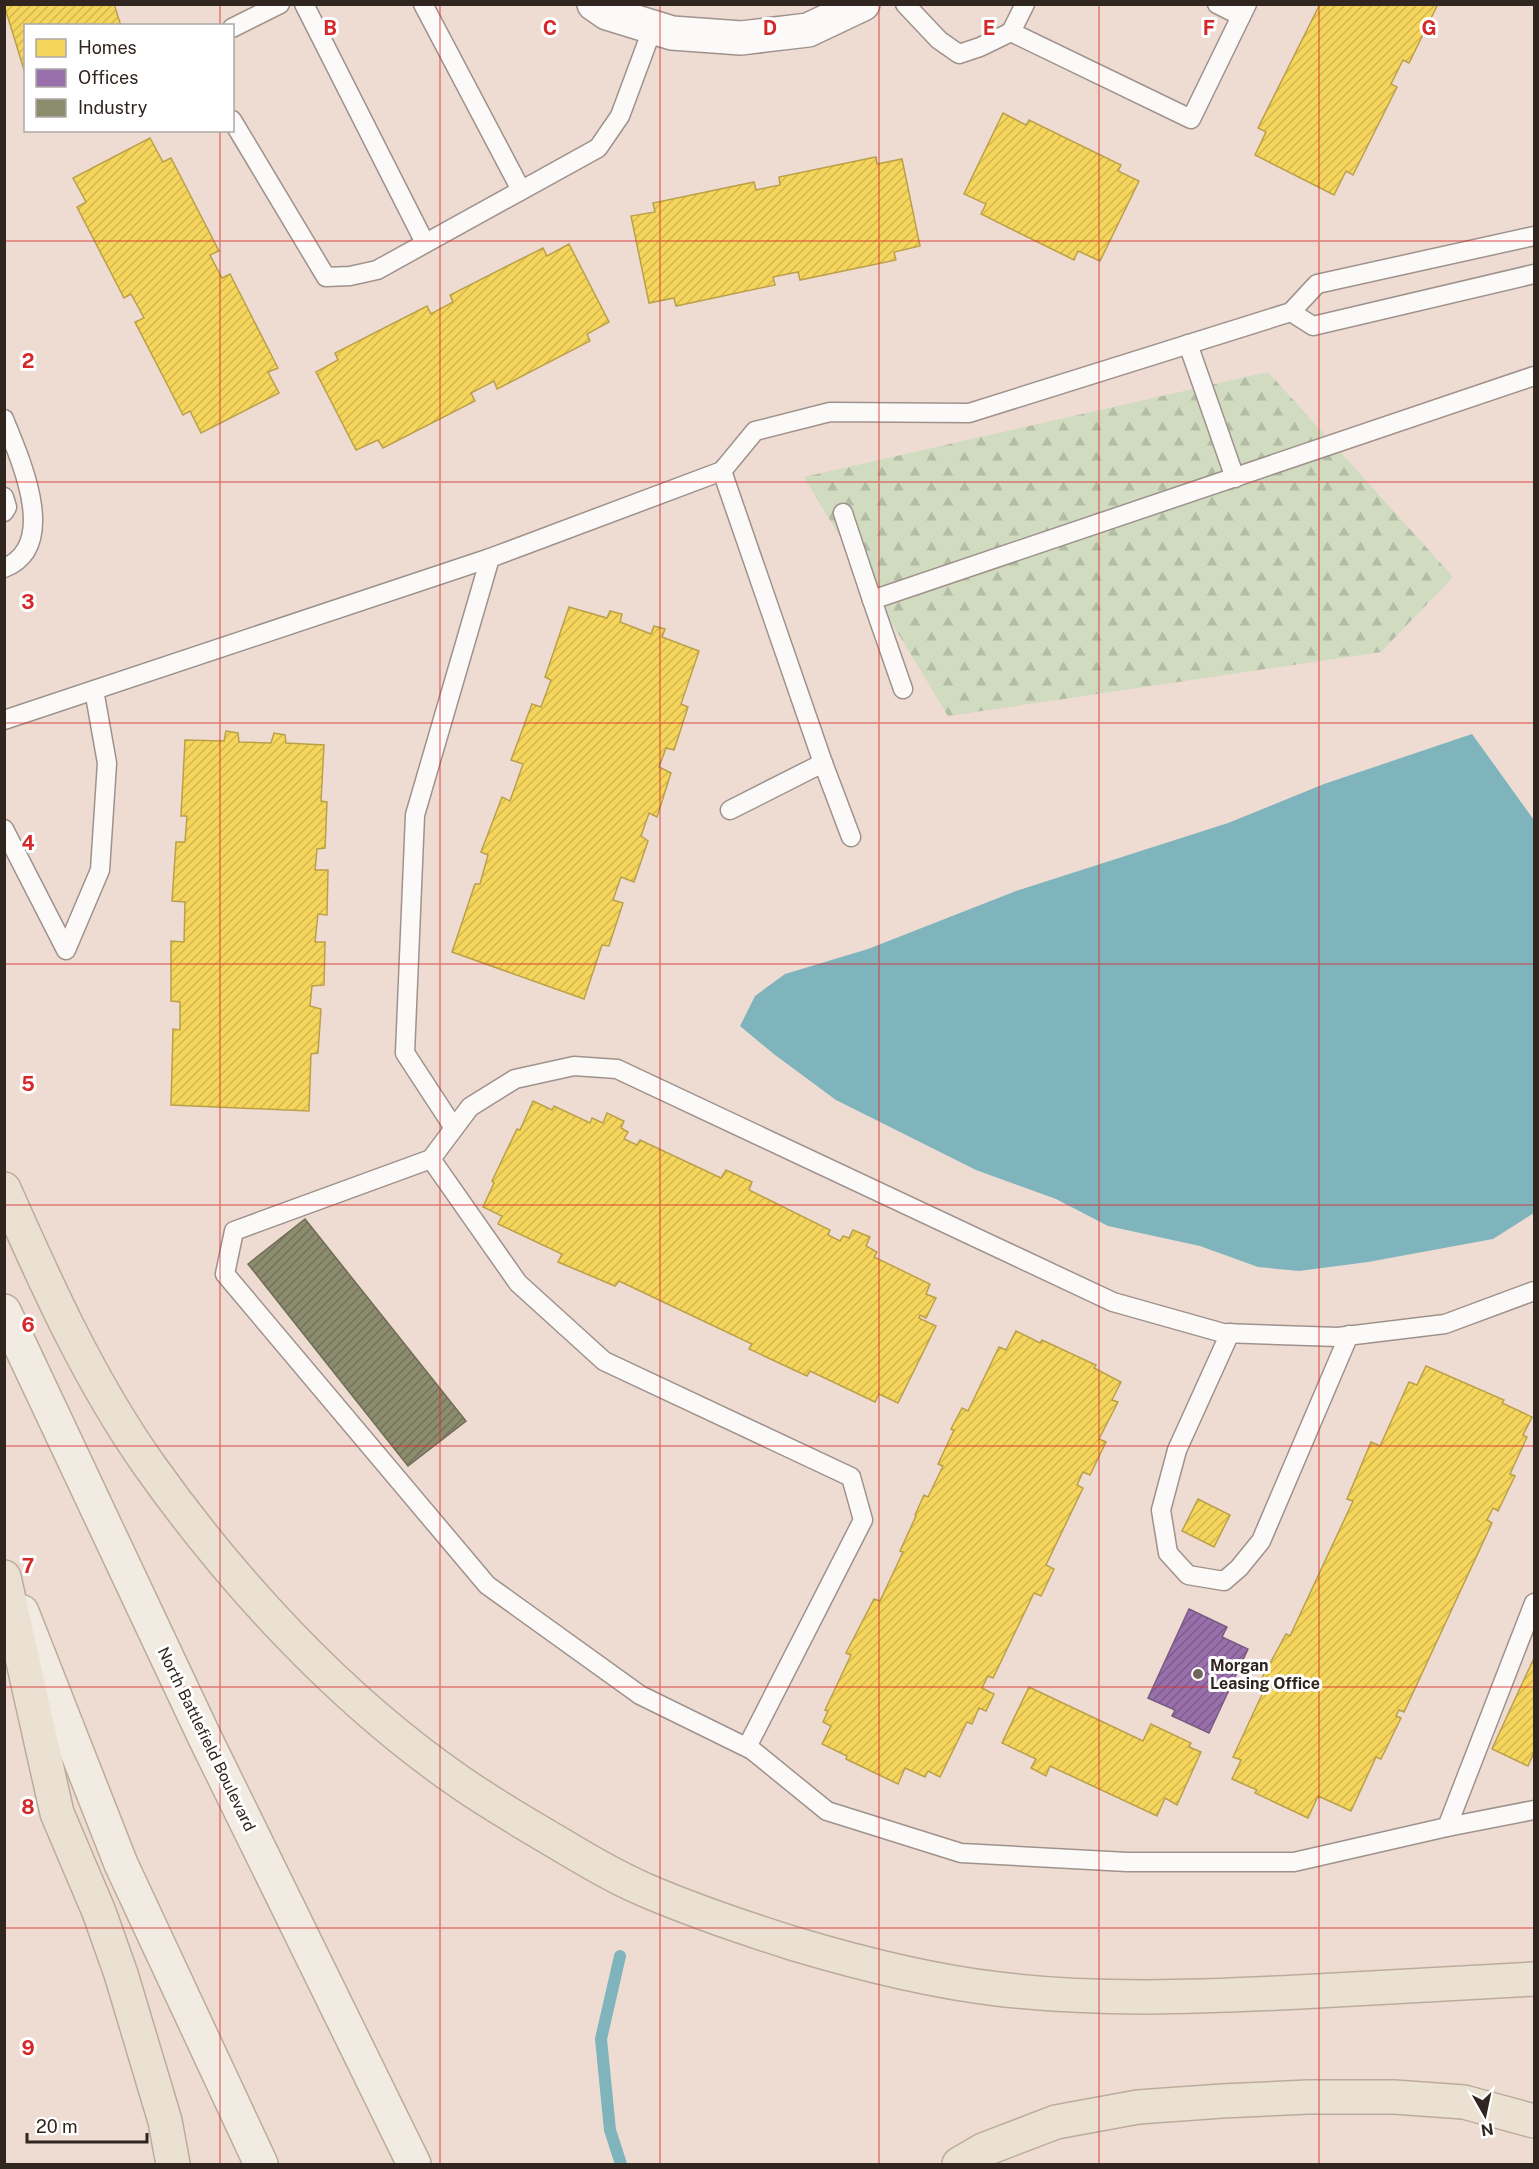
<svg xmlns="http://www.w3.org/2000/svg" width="1539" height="2169" font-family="'Public Sans',sans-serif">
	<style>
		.forest { fill: url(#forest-firs) }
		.water { fill: #7fb4bd }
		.homes { fill: url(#homes-hatch); stroke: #bba04a; stroke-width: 1.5 }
		.offices { fill: url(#offices-hatch); stroke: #7a5a81; stroke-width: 1.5 }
		.industry { fill: url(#industry-hatch); stroke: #716d56; stroke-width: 1.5 }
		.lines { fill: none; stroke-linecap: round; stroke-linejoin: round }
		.stream { stroke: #7fb4bd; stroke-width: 12 }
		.service-casing { stroke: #9f928c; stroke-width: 21 }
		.minor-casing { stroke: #9f928c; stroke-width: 36 }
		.primary-casing { stroke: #bbac9a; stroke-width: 36 }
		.motorway-casing { stroke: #bbac9a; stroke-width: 36 }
		.service { stroke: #fcfaf8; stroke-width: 18 }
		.minor { stroke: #fcfaf8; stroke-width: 33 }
		.primary { stroke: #f1ebe2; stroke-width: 33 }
		.motorway { stroke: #ebe1d3; stroke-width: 33 }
		.grid { fill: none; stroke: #d62828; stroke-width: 1.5; stroke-opacity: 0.55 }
		.poi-dot { fill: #73655e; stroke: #fff; stroke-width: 2 }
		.labels { text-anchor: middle; stroke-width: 6; stroke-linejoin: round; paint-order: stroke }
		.poi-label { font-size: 16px; font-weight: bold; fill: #31251f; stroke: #fff; text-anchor: start }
		.street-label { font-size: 16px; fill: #31251f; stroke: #fff }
		.grid-label { font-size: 20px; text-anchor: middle; font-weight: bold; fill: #d62828; stroke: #fff; stroke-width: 6; stroke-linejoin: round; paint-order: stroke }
	</style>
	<defs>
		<pattern id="forest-firs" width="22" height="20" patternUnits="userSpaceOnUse" patternTransform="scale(1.5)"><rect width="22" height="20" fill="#d0dbc0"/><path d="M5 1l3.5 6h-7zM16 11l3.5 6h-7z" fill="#b3bca5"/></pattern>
		<pattern id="homes-hatch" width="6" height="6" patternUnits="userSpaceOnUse" patternTransform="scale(1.5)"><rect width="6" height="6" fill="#f6d55c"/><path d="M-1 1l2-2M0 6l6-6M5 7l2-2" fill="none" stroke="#d3b750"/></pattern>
		<pattern id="offices-hatch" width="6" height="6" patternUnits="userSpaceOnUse" patternTransform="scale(1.5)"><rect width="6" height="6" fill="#9970ab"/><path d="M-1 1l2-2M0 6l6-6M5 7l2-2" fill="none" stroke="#7d5c8b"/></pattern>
		<pattern id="industry-hatch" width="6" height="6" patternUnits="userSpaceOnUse" patternTransform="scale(1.5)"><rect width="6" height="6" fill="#8c8c6e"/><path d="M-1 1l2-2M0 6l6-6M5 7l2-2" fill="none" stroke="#73725a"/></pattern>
	</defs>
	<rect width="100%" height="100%" fill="#eedcd3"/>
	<!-- forest -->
	<polygon class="forest" points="1268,372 1453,577 1381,652 948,716 804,477"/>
	<!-- water -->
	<polygon class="water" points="1472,734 1534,820 1534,1213 1493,1239 1368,1262 1299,1271 1258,1267 1200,1246 1108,1226 1056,1199 976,1170 836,1100 775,1055 740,1026 755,996 785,974 868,949 1016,891 1228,823 1324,784"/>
	<!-- homes -->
	<g class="homes">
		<polygon points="114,4 121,26 26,26 26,76 4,5"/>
		<polygon points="1320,4 1438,4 1409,63 1403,60 1391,84 1397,87 1353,175 1346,171 1334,195 1255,155 1266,132 1258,128"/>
		<polygon points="1003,113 1026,125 1029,120 1121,165 1118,171 1139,181 1100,261 1078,251 1074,260 981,214 986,204 964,194"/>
		<polygon points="150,138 163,162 171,158 219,251 210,255 222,278 230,274 278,368 268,372 279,393 201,433 190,411 183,415 135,322 144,318 131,294 124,298 77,207 86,202 73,178"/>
		<polygon points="876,157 877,164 902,159 920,246 894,252 896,260 800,280 798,272 773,277 775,285 676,306 674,298 649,303 631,216 655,212 653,203 754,182 756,190 780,185 779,177"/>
		<polygon points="569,244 609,322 587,334 590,341 497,389 494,381 471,393 475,401 383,448 378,440 356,450 316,372 338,360 335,353 427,306 431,314 453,302 450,295 543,248 547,256"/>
		<polygon points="569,607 607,618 610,611 622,614 620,622 651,634 654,626 665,629 662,637 699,651 681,704 688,707 674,750 666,748 659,767 671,773 657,817 649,813 641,836 648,841 634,882 621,877 613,900 623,903 609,946 602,945 584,999 452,952 475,884 480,884 488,855 481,852 502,797 510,801 523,764 511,760 532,704 541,707 551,680 545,677"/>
		<polygon points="226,731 238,733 239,742 271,743 274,733 285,735 286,743 324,745 321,801 327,802 325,848 317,849 315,870 328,870 327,915 318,914 315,942 325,942 324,985 312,986 310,1006 321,1009 318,1053 311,1054 309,1111 171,1105 173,1029 180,1030 180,1002 171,1001 171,941 184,942 185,902 172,901 176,842 185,842 187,816 181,816 185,740 224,741"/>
		<polygon points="533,1101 552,1110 554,1106 590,1123 592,1118 603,1123 607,1113 624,1121 621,1128 628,1132 624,1139 637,1145 640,1140 721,1178 726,1170 752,1182 749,1190 830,1230 828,1235 840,1241 843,1236 849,1238 853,1230 870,1237 866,1246 877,1252 874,1257 930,1284 926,1294 936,1298 926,1318 920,1315 919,1318 936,1326 898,1403 879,1394 875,1402 810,1371 807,1376 749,1349 752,1344 619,1281 615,1286 558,1262 562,1254 498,1224 502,1216 483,1207 494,1183 492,1181 517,1129 520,1130"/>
		<polygon points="1016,1331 1040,1343 1042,1340 1096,1365 1094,1368 1121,1382 1112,1400 1118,1402 1099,1439 1106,1442 1090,1475 1083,1472 1077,1485 1083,1488 1046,1565 1054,1569 1041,1596 1034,1593 993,1678 988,1676 982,1688 994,1694 986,1711 979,1708 972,1724 967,1722 940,1777 928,1771 925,1777 905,1768 898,1784 846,1759 847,1756 822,1744 831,1726 823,1722 828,1711 825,1710 851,1655 846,1653 874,1599 880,1601 903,1552 900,1551 916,1516 915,1515 924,1495 928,1497 943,1466 938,1464 954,1430 951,1429 962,1408 968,1411 999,1347 1006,1350"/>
		<polygon points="1426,1366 1504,1400 1502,1403 1532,1417 1523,1435 1527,1437 1510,1474 1515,1476 1498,1511 1493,1508 1487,1520 1492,1523 1404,1712 1399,1710 1396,1716 1401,1718 1381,1759 1376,1757 1351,1811 1318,1796 1308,1818 1255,1793 1257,1790 1232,1779 1241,1760 1233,1757 1264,1690 1257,1687 1286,1634 1290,1636 1353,1501 1347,1499 1371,1442 1380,1446 1409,1382 1417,1385"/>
		<polygon points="1198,1499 1230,1515 1214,1547 1182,1531"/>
		<polygon points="1534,1658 1534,1752 1528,1766 1492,1749"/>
		<polygon points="1029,1687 1143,1741 1151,1724 1191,1743 1189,1747 1201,1752 1177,1805 1165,1798 1157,1816 1050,1766 1046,1776 1031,1768 1036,1759 1002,1743"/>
	</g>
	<!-- offices -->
	<polygon class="offices" points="1189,1609 1227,1627 1222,1637 1248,1649 1209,1733 1172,1716 1175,1710 1148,1698"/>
	<!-- industry -->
	<polygon class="industry" points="305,1219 466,1421 408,1466 248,1264"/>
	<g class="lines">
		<!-- stream -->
		<polyline class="stream" points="620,1956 601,2039 610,2130 621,2164"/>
		<defs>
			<g id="service">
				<polyline points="304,4 425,243"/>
				<polyline points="423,4 521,190"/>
				<polyline points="905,4 939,40 959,54 980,47 1011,32"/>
				<polyline points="1025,4 1011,32 1191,119 1247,4"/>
				<polyline points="1217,4 1241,16"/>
				<polyline points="232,28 280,4"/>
				<polyline points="232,120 326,277 350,276 377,270 598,148 620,116 653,27"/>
				<polyline points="1291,312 1313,326 1534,274"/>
				<polyline points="1188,344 1235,478"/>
				<path d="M4 419C19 457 61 546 4 568"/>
				<polyline points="722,471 823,763 851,837"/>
				<polyline points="4,497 7,507 4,512"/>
				<polyline points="843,513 872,600"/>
				<polyline points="903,689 872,600 1534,376"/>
				<polyline points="4,720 490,558"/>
				<polyline points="730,810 823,763"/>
				<polyline points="4,829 66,950 100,870 107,763 94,690"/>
				<polyline points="454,1128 405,1053 415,815 490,558 722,471 755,431 830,412 969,413 1291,312 1317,284 1534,236"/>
				<polyline points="431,1159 518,1283 604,1361 851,1477 863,1520 747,1747"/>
				<polyline points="1534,1291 1445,1324 1338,1337 1223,1333 1113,1302 617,1069 574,1066 515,1079 470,1107 431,1159 234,1231 225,1274 487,1585 640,1695 752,1750 827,1811 961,1853 1127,1862 1294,1862 1447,1827 1534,1810"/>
				<polyline points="1230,1333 1177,1450 1161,1510 1168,1553 1188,1575 1224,1581 1239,1568 1261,1541 1349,1335"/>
				<polyline points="1447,1827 1534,1603"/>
			</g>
			<polyline id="minor" points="594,4 607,13 672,33 741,38 808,30 863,4"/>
			<g id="primary">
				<polyline points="4,1311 205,1738 414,2164"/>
				<polyline points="22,1612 121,1864 261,2164"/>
			</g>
			<g id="motorway">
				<path d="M4 1189C46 1284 89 1380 149 1465 232 1582 339 1698 457 1780 488 1802 521 1821 553 1840 583 1858 613 1876 645 1890 694 1911 744 1928 795 1944 862 1964 929 1981 998 1989 1097 2001 1199 1997 1299 1992 1378 1988 1456 1983 1534 1979"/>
				<polyline points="4,1577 57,1813 99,1912 121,1974 165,2121 173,2164"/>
				<polyline points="959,2164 983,2150 1056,2122 1138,2107 1222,2101 1308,2097 1394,2097 1464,2102 1534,2121"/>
			</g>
		</defs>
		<!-- service casing -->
		<use href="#service" class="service-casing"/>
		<!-- minor casing -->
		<use href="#minor" class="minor-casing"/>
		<!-- primary casing -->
		<use href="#primary" class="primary-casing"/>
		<!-- motorway casing -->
		<use href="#motorway" class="motorway-casing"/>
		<!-- service -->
		<use href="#service" class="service"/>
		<!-- minor -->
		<use href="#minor" class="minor"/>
		<!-- primary -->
		<use href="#primary" class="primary"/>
		<!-- motorway -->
		<use href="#motorway" class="motorway"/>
	</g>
	<!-- grid -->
	<path class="grid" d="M220 4V26M440 4V2164M660 4V2164M879 4V2164M1099 4V2164M1319 4V2164M220 130V2164M4 241H1534M4 482H1534M4 723H1534M4 964H1534M4 1205H1534M4 1446H1534M4 1687H1534M4 1928H1534"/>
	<!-- markers -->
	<circle class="poi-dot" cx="1198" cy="1674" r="6"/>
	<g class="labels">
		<!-- poi labels -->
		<g class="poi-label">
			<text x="1210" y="1671">Morgan<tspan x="1210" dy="18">Leasing Office</tspan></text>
		</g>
		<!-- street labels -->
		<g class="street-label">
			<text transform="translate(207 1739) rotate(64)" y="6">North Battlefield Boulevard</text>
		</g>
	</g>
	<g class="grid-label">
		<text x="330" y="35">B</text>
		<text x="550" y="35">C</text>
		<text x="770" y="35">D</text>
		<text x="989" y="35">E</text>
		<text x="1209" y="35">F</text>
		<text x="1429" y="35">G</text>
		<text x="28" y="368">2</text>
		<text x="28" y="609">3</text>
		<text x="28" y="850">4</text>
		<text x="28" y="1091">5</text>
		<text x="28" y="1332">6</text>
		<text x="28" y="1573">7</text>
		<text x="28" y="1814">8</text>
		<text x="28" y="2055">9</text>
	</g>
	<!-- border -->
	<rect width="1539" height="2169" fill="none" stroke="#31251f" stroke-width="12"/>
	<!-- legend -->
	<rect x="24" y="24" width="210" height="108" fill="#ffffff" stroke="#ada8a5" stroke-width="1.5"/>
	<rect x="36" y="39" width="30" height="18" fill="#f6d55c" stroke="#ada8a5" stroke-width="1.5"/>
	<text x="78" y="54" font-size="18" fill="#31251f">Homes</text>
	<rect x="36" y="69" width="30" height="18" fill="#9970ab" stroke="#ada8a5" stroke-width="1.5"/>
	<text x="78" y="84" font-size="18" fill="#31251f">Offices</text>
	<rect x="36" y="99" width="30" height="18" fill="#8c8c6e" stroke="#ada8a5" stroke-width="1.5"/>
	<text x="78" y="114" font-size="18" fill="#31251f">Industry</text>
	<!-- north arrow -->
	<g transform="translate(1485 2115) rotate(171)" stroke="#ffffff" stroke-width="4.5" paint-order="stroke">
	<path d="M0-4.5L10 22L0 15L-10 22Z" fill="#31251f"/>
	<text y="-9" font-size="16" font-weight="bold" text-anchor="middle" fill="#31251f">N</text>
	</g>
	<!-- scale -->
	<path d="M27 2133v9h120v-9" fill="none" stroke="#31251f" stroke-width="3"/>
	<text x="36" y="2133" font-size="18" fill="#31251f" stroke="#ffffff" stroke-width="4.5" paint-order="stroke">20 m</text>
</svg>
